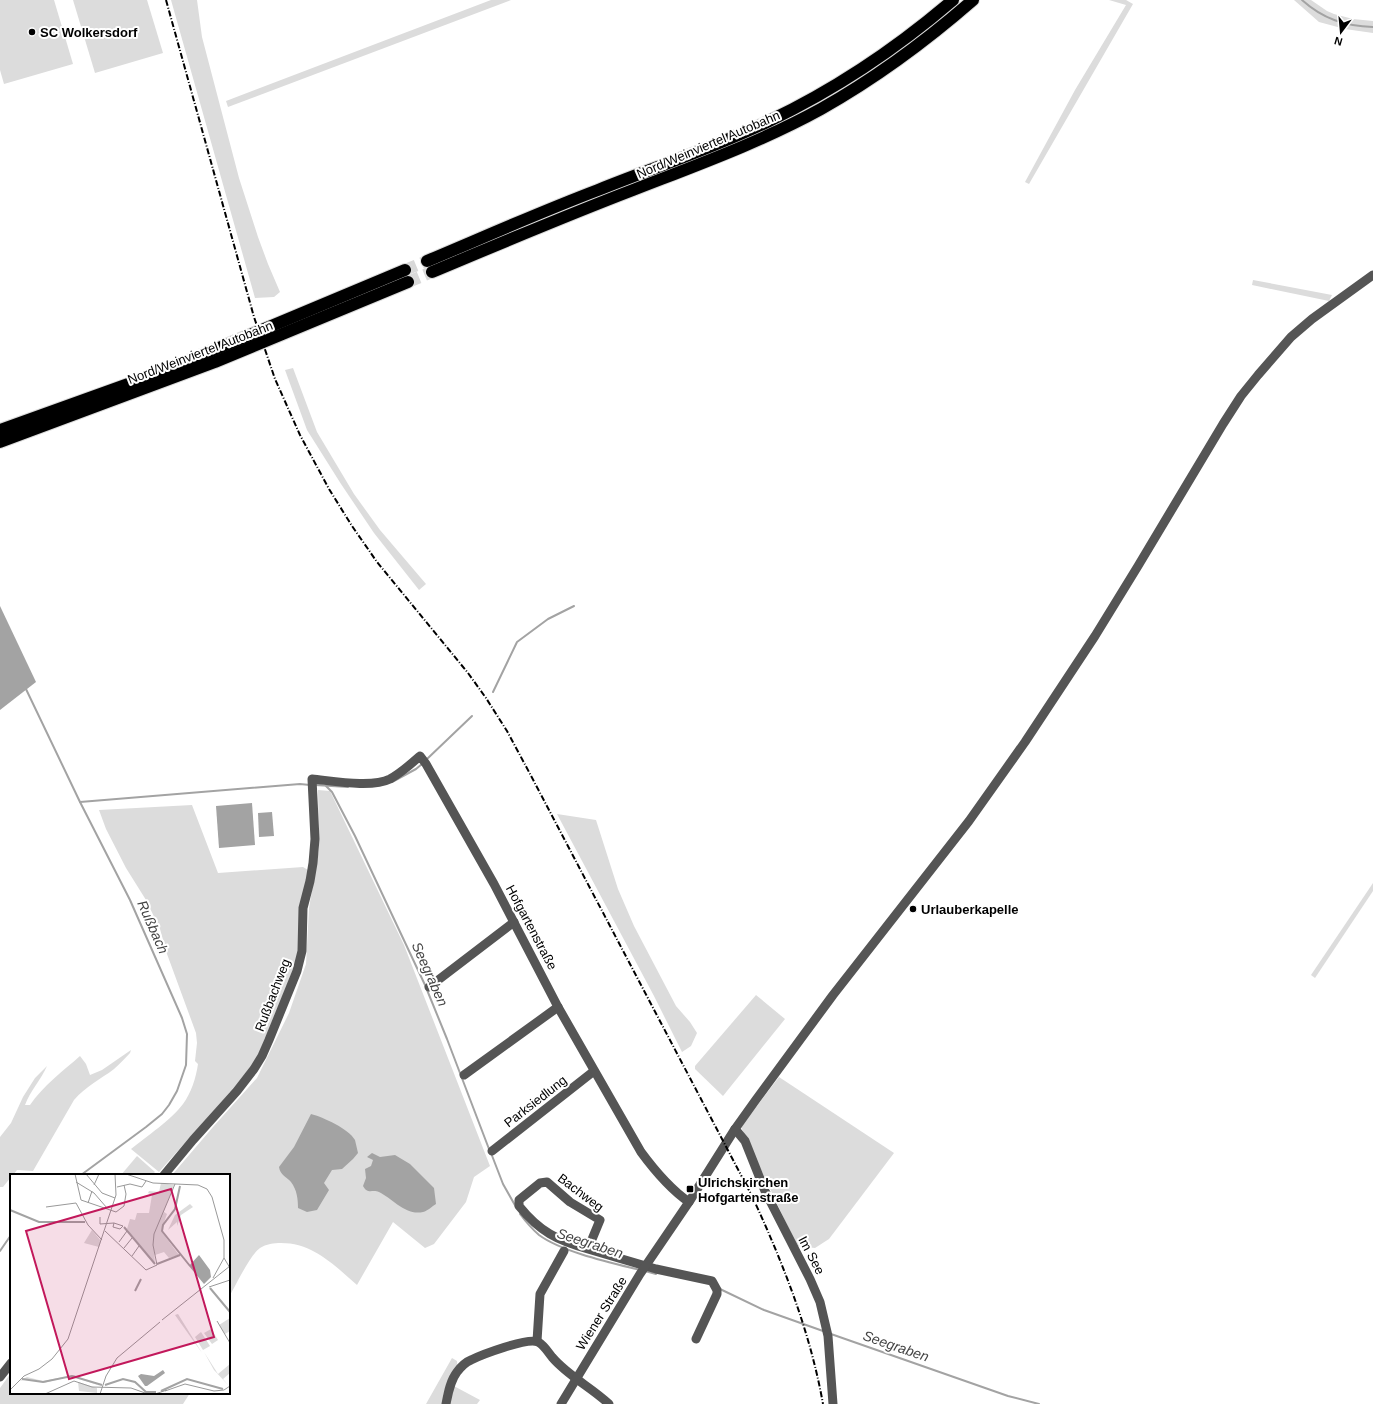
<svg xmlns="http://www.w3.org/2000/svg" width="1373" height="1404" font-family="Helvetica,sans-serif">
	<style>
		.green { fill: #dcdcdc }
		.water { fill: #a3a3a3 }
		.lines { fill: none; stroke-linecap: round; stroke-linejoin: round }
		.stream { stroke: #a3a3a3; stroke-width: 2 }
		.highway-tunnel { stroke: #d9d9d9; stroke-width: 12; stroke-dasharray: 12 6; stroke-linecap: butt }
		.highway-casing { stroke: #dbdbdb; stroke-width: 14 }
		.minor { stroke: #555; stroke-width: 9 }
		.highway { stroke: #000; stroke-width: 12 }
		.rail { stroke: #000; stroke-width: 2; stroke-dasharray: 6 2 1 2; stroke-linecap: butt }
		.poi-dot { fill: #000; stroke: #fff; stroke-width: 1.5 }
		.labels { text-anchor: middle; stroke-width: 4; stroke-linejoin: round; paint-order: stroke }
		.poi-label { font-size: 13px; font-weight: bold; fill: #000; stroke: #fff; text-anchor: start }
		.street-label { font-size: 13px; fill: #000; stroke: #fff }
		.water-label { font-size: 14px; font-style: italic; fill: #444; stroke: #fff }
		.inset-river { fill: none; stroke: #a3a3a3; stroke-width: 2 }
		.inset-road { fill: none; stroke: #999; stroke-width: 1 }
		.view { fill: #c2185b; fill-opacity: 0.15; stroke: #c2185b; stroke-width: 2 }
		.inset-edge { fill: none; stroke: #000; stroke-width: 2 }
	</style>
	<rect width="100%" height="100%" fill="#fff"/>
	<!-- green -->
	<g class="green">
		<polygon points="0,0 54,0 73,64 4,84 0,70"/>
		<polygon points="73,0 147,0 163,53 95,73"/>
		<polygon points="171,0 197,0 202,37 239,178 258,237 268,264 280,292 274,297 255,298"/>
		<polygon points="491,0 511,0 228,107 226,101"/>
		<polygon points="1109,0 1126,0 1133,4 1029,184 1025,182 1075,90 1126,5"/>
		<polygon points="1294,0 1311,0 1327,11 1334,14 1353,19 1373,21 1373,33 1345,29 1319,22"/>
		<polygon points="1253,280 1332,295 1329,301 1252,285"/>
		<polygon points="293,368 317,432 354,494 380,530 426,584 419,590 374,533 341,484 307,430 285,370"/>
		<path d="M318 790 330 791 404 945 490 1166 474 1177 466 1202 434 1244 425 1248 393 1222 357 1285C334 1265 313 1243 281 1243 274 1243 266 1244 260 1248 250 1255 236 1285 229 1297V1175H172L213 1127 257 1078 289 1013 306 964 309 908 319 849Z"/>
		<path d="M192 805 218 873 303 867 308 870 297 960 258 1056 231 1093 230 1092 159 1172 131 1149C146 1137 172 1119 183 1104 191 1093 196 1078 198 1064L195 1061 197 1043 196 1033 167 954 160 929 146 900 126 868 106 829 99 810Z"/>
		<polygon points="557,814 596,820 618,889 634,926 676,1006 690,1022 697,1033 691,1046 682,1052 654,996"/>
		<polygon points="1373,883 1373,891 1315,978 1311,975"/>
		<polygon points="756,995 785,1019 723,1096 695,1069 695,1066"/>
		<path d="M131 1050 130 1053C125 1058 120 1064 114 1069 101 1079 86 1086 74 1100L33 1171 17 1170 13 1175H11V1177L3 1187H0V1137L11 1123 23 1097 35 1078 47 1066C41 1080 30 1091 25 1105H30C43 1086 63 1071 80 1056L86 1064 90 1075 102 1070Z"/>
		<polygon points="779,1077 894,1153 829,1239 815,1248 797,1246 741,1127"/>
		<polygon points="137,1156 155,1172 152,1175 121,1175"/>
		<polygon points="452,1358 457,1361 458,1374 452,1385 480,1400 477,1404 426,1404"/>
		<polygon points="11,1373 11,1393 190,1393 183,1404 0,1404 0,1388"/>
	</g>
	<!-- water -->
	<g class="water">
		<polygon points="0,606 36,682 0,710"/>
		<polygon points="252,803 255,845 219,848 216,806"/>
		<polygon points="272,812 274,836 259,837 258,813"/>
		<path d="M311 1114C323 1117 349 1129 355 1140 356 1144 357 1149 358 1153L353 1159 342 1169 332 1170 324 1183 329 1190 317 1210 307 1212 298 1208C298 1199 297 1190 291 1182 287 1177 280 1175 279 1167L294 1147Z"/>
		<path d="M372 1153 380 1157 395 1155 410 1164 434 1188 436 1204C432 1206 428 1211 423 1212 406 1216 393 1199 379 1192 372 1189 368 1195 363 1186L366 1178 365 1169 371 1166 373 1160 367 1157Z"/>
	</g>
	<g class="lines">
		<!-- stream -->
		<g class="stream">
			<path d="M1302 0C1323 19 1345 26 1373 27"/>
			<polyline points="25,687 80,802 130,900 182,1018 187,1034 186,1065 177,1091 169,1105 162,1114 146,1127 81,1175"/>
			<polyline points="493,692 517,642 548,619 574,606"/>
			<polyline points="427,759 472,716"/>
			<polyline points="392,782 416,769 422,764"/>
			<polyline points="315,785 348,787"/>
			<polyline points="326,786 332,792 355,836 425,985 447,1039 489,1149"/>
			<polyline points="80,802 300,784 310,785"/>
			<polyline points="491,1153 503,1184 516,1207"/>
			<path d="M520 1214C526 1222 532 1229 539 1235 562 1252 612 1263 640 1270"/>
			<polyline points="0,1251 11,1235"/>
			<polyline points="645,1271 656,1274"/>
			<polyline points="720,1289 764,1310 823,1331"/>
			<polyline points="831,1334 1008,1396 1039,1404"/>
		</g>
		<!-- highway-tunnel -->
		<g class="highway-tunnel">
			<polyline points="405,270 427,261"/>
			<polyline points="408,282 432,272"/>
		</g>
		<defs>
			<g id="highway">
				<path d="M427 261C484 237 540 212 598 190 655 167 714 148 769 121 836 89 897 48 953 0"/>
				<path d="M432 272C499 244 565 216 633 190 697 165 761 142 821 109 876 78 926 41 973 0"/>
				<polyline points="0,430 159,373 405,270"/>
				<polyline points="0,442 215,362 408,282"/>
			</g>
		</defs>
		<!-- highway casing -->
		<use href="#highway" class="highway-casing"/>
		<!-- minor -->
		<g class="minor">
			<polyline points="429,987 514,922"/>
			<polyline points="464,1075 558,1007"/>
			<polyline points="735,1129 745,1141 765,1191 810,1279 820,1302 828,1336 833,1404"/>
			<polyline points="492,1151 594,1071"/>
			<path d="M164 1175 193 1140 237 1091 254 1069 262 1056 269 1040 297 971 302 951 303 908 310 881 313 863 315 839 312 779C333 781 372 788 390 779 401 773 411 764 420 756L426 764 494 884 558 1007 641 1152C655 1171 670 1189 689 1202"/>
			<path d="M588 1249C557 1240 540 1232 519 1206V1200L540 1183 547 1182 570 1202 600 1220 588 1249 656 1269 712 1281 717 1290V1294L696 1339"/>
			<polyline points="537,1341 540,1294 564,1251"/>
			<polyline points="0,1377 11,1363"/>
			<path d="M446 1404C448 1394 450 1381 457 1372 460 1368 466 1362 471 1360 481 1355 528 1337 538 1342 544 1345 548 1352 552 1357 568 1376 591 1387 609 1404"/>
			<polyline points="561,1404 640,1274 689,1202 735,1129 755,1101 833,995 969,821 1025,742 1095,636 1138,566 1223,424 1241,396 1258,375 1291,337 1312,319 1373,275"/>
		</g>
		<!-- highway -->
		<use href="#highway" class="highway"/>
		<!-- rail -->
		<path class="rail" d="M166 0 254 317 275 379 300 435 329 489 352 526 377 562 468 673 486 698 507 731 529 772 752 1196C783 1263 810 1331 823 1404"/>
	</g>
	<!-- markers -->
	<g class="poi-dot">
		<circle cx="32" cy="32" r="4"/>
		<circle cx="913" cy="909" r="4"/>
		<rect x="686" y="1185" width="8" height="8" rx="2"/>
	</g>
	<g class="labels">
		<!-- poi labels -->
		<g class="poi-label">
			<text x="40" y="37">SC Wolkersdorf</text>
			<text x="921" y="914">Urlauberkapelle</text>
			<text x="698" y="1187">Ulrichskirchen<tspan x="698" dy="15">Hofgartenstraße</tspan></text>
		</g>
		<!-- street labels -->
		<g class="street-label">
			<text transform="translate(708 144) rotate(-23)" y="5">Nord/Weinviertel Autobahn</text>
			<text transform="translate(200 352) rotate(-21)" y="5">Nord/Weinviertel Autobahn</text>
			<text transform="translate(532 927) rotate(62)" y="5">Hofgartenstraße</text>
			<text transform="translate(272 995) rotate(-69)" y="5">Rußbachweg</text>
			<text transform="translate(535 1101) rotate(-38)" y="5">Parksiedlung</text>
			<text transform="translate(581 1192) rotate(37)" y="5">Bachweg</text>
			<text transform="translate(812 1255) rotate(62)" y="5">Im See</text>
			<text transform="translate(601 1313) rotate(-58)" y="5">Wiener Straße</text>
		</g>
		<!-- water labels -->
		<g class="water-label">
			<text transform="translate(153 927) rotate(66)" y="5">Rußbach</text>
			<text transform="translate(430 974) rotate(66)" y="5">Seegraben</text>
			<text transform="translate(590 1243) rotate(18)" y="5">Seegraben</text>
			<text transform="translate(896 1346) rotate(19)" y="5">Seegraben</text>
		</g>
	</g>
	<!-- overview -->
	<g transform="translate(10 1174)">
		<rect width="220" height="220" fill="#fff"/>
		<path d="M151 9 164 11 143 65 145 90 117 55 120 45 125 46 127 39H139L142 21 138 19 139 17 149 18ZM180 30 183 33 171 41 167 52V48L158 56 165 41ZM154 38 157 40 151 57 169 81 159 84 154 78 145 81 143 71 144 60ZM82 56 91 67 89 73 74 69ZM168 140 192 179 165 141ZM220 144V157L215 160 209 151ZM201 155 208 166 202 170 194 159ZM191 158 200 172 193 176 185 163ZM194 178 208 200 220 190V199L213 205 219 212 204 196ZM64 201 91 212 61 202 34 209 19 205 9 207 17 203 33 207ZM68 208 87 214V219L69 217Z" fill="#dcdcdc"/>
		<path d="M189 81 200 96 201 103 194 110 179 92ZM153 196 155 199 137 212H135L128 202 131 200 144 202Z" fill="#a3a3a3"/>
		<path class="inset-river" d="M170 12 165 35 153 51 152 57 180 92M0 36 29 48H75M114 53 145 90M147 90 170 81M200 114 220 138M125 117 131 105M12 205 33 208 62 202 92 211M95 211 113 205 125 208 136 218H146M151 217 177 205 213 215"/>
		<path class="inset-road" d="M65 0 71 26 106 38 114 32 116 20 114 11M76 0 92 19 105 24M116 0 143 9 188 11 197 15 202 23 214 66V84L220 94M66 8 84 19 97 34M84 11 89 0M107 13 120 10 132 13 136 7M78 29 82 17M36 33 66 29 78 51 92 66M90 43V50L104 49 103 53 110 55 113 52 104 49M95 57 136 96 147 91 143 71 144 60 165 10M109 68 117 57M114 74 122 64M122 82 129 72M203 104 214 84M199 113 220 106M152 146 220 92M207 147 220 169M0 216 14 202 29 195 42 185 58 165 106 21 105 0M155 217 175 210 204 217 214 216 220 212M35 220 64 207 82 213 121 214 138 220M90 220 96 202 107 184 150 148M145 220 157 216"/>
		<path class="view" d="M161 15 204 163 59 205 16 57Z"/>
		<rect width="220" height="220" class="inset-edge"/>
	</g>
	<!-- north arrow -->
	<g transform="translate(1341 32) rotate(196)" stroke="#ffffff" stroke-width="3" paint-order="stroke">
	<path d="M0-3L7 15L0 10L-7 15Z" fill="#000000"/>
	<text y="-6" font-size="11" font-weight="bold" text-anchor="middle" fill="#000000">N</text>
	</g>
</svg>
